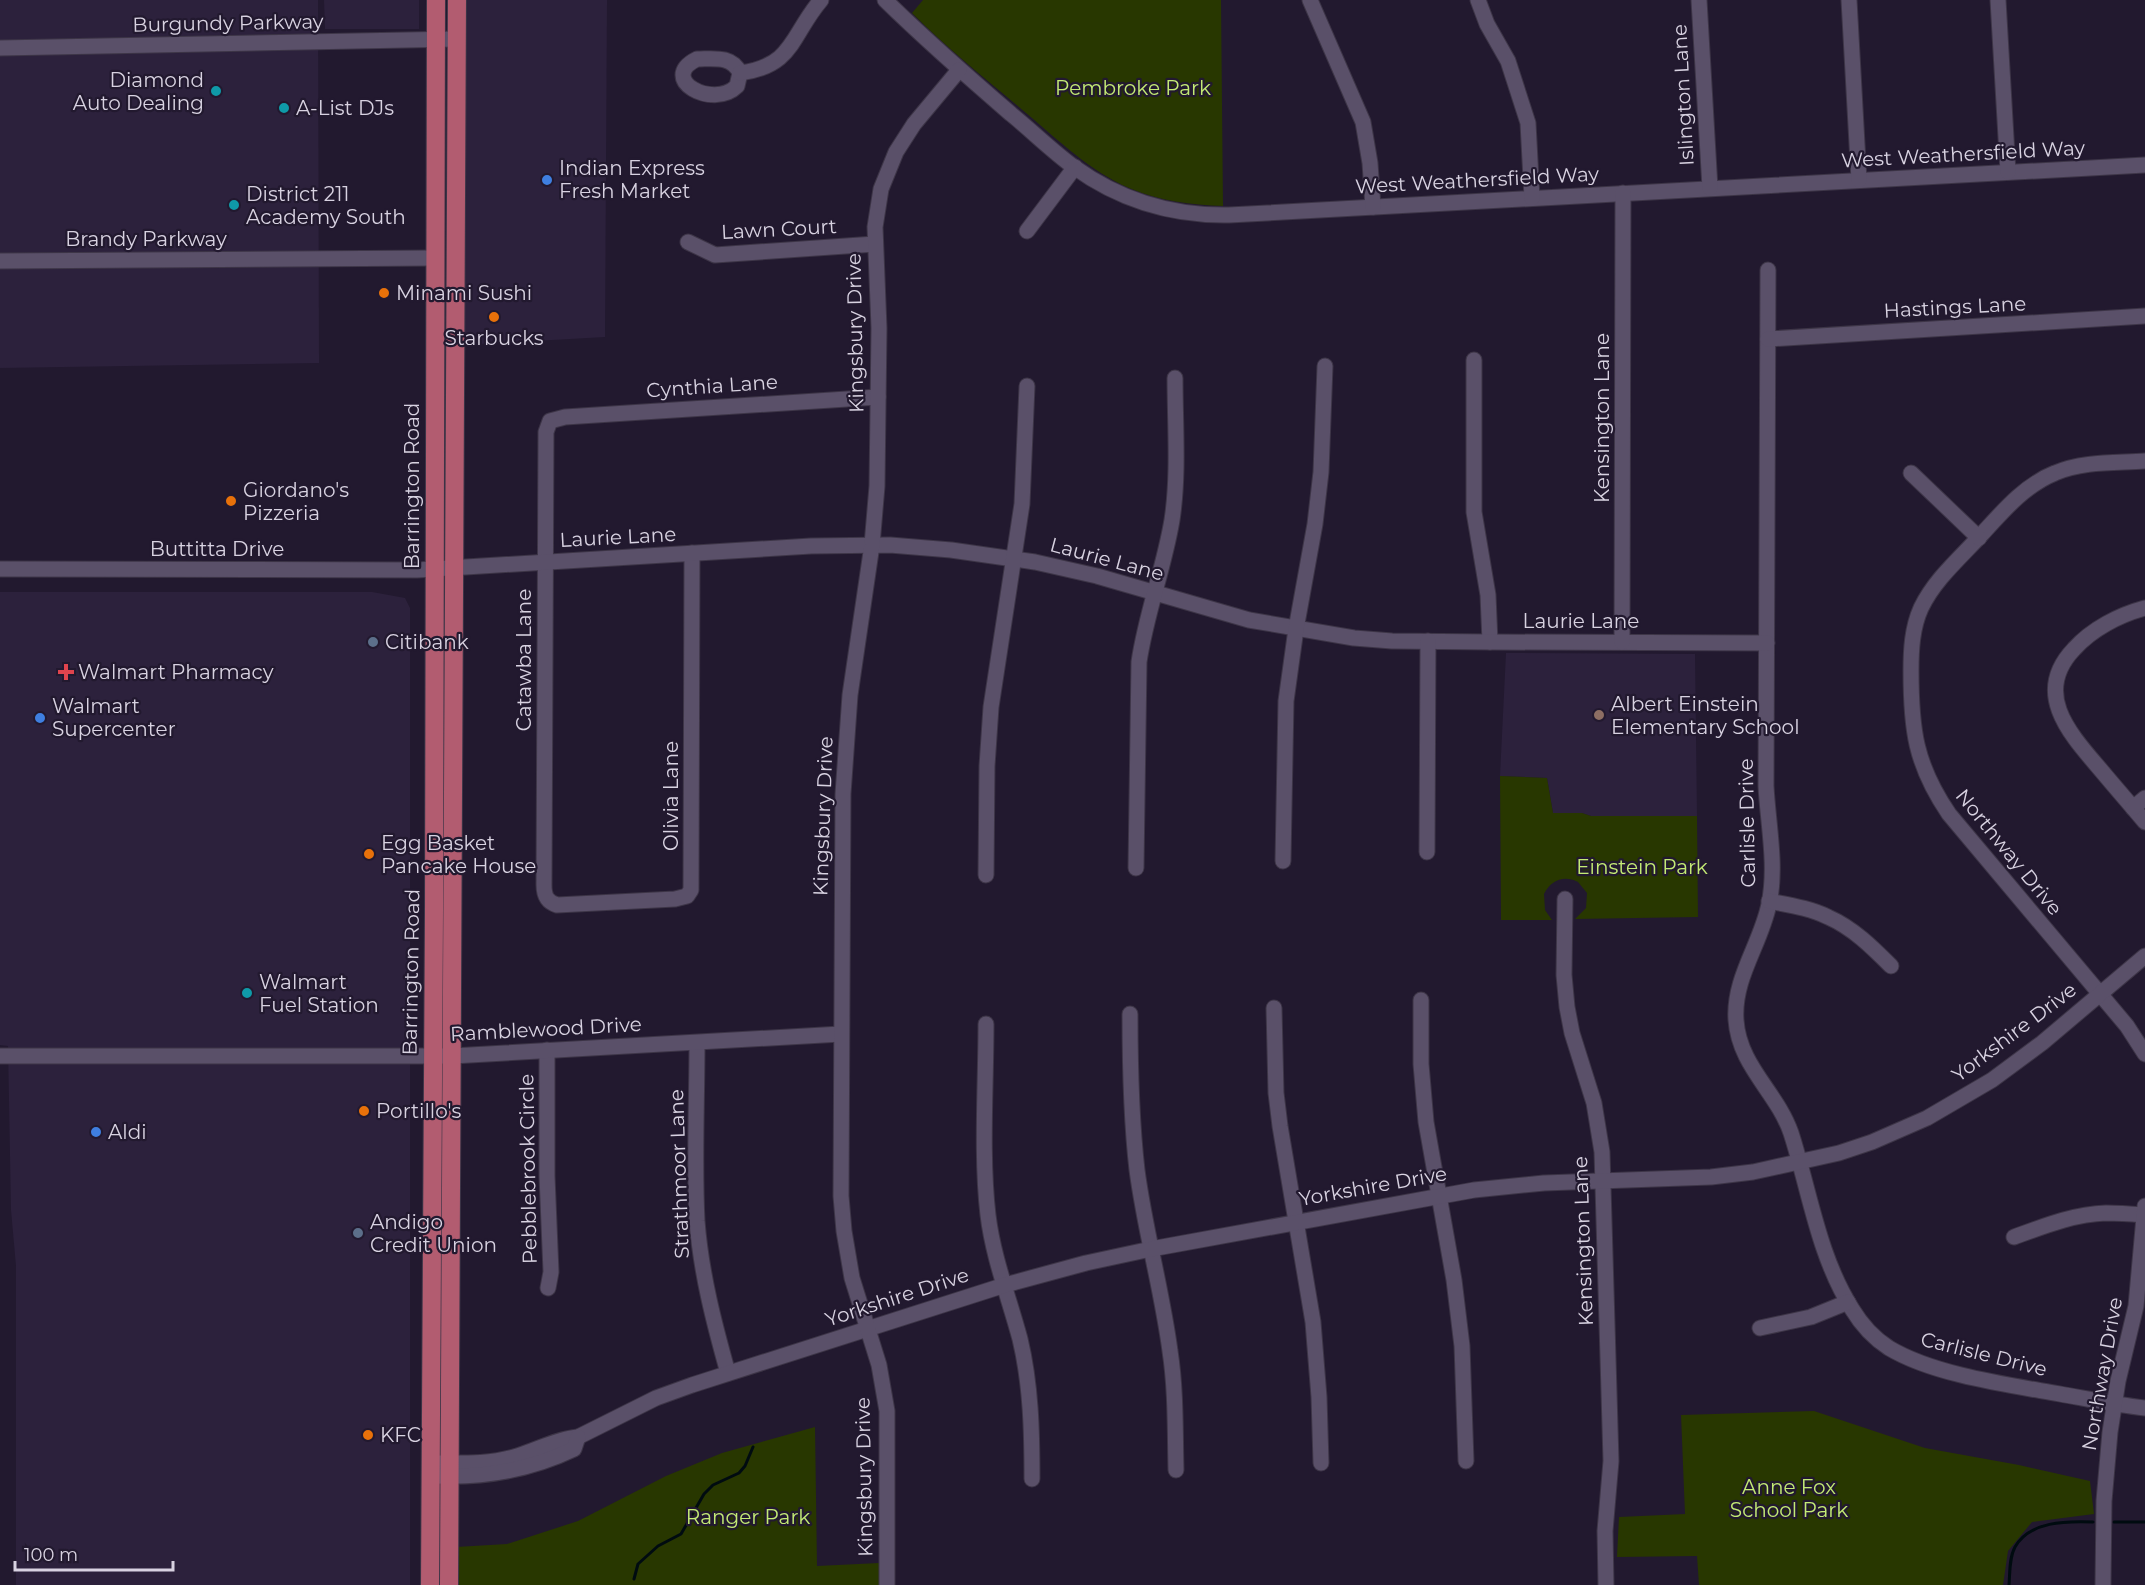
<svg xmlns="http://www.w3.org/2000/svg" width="2145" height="1585" font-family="Montserrat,sans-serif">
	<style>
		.built { fill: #2c213c }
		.green { fill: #283700 }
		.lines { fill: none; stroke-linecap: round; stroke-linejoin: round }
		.stream { stroke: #000b10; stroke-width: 3 }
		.minor-casing { stroke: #3d3547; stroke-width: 17 }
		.major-casing { stroke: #3d3547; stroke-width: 20 }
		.minor { stroke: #5a5069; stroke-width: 15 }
		.major { stroke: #b25c70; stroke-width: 18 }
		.culture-dot { fill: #0f9aa8; stroke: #22192f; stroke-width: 2 }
		.shop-dot { fill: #3f7fe0; stroke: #22192f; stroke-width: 2 }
		.food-dot { fill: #e8710a; stroke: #22192f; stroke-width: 2 }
		.service-dot { fill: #5c6f8a; stroke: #22192f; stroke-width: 2 }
		.health-dot { fill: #e0444e; stroke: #22192f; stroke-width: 2 }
		.education-dot { fill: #8d6e63; stroke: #22192f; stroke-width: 2 }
		.labels { text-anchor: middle; stroke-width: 4.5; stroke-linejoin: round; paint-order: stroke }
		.street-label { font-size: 20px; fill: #d8d2e1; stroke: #22192f }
		.poi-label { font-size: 20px; fill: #d8d2e1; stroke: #22192f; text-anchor: start }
		.park-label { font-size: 20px; fill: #c4eb75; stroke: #22192f }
	</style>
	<rect width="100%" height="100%" fill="#22192f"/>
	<!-- built -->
	<g class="built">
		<polygon points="0,0 318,0 319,363 0,368"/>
		<polygon points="324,0 419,0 419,29 325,29"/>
		<polygon points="467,0 607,0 605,337 463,345 464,47"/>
		<polygon points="0,592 372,592 405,598 410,608 410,1585 16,1585 16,1266 11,1210 8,1046 0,1045"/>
		<polygon points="1506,653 1695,654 1697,816 1591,816 1582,813 1553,813 1547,778 1500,776"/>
	</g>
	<!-- green -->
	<g class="green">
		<path d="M923 0H1221L1223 206C1191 205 1160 201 1129 188 1090 171 1058 140 1026 113 987 80 948 49 912 13Z"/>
		<path d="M1500 776 1547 778 1553 813H1582L1591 816H1697L1698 917 1575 919 1586 908 1587 893 1578 882C1564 875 1551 880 1544 894L1545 910 1552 920H1501Z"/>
		<polygon points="1814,1411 1925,1448 2019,1465 2090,1481 2094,1514 2032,1522 2008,1551 2003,1585 1699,1585 1697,1556 1617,1557 1619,1517 1685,1514 1681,1415"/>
		<polygon points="815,1427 817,1566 879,1563 879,1585 456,1585 456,1547 507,1544 578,1521 666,1476 722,1453"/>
	</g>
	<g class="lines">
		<!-- stream -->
		<g class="stream">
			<polyline points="2114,1522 2145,1522"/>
			<polyline points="634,1579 638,1564 658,1546 681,1534 704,1494 713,1485 739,1473 745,1466 753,1447"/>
			<path d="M2009 1585C2010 1573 2009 1558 2015 1547 2030 1521 2066 1521 2093 1522"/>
		</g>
		<defs>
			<g id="minor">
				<path d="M885 0C926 40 968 77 1011 114 1032 131 1052 151 1074 167 1121 201 1172 216 1229 215L2145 165"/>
				<polyline points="1310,0 1363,122 1370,163 1373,207"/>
				<polyline points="1478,0 1487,24 1508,61 1528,123 1532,198"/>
				<polyline points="1699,0 1710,188"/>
				<polyline points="1849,0 1859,180"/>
				<polyline points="1998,0 2008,172"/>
				<polyline points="0,48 457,39"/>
				<path d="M697 59C713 59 732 55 740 73L737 86C713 110 657 79 697 59Z"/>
				<path d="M740 73C794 66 791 35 821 0"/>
				<polyline points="1027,231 1075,167"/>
				<polyline points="688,242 715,255 875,244"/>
				<polyline points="0,261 436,258"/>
				<path d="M1768 270 1766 786C1768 825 1777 865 1769 904 1761 944 1733 978 1736 1020 1739 1066 1777 1092 1791 1133 1810 1192 1818 1255 1852 1309 1861 1324 1875 1339 1889 1348 1934 1375 2009 1385 2060 1394 2088 1399 2116 1405 2145 1408"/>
				<polyline points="1768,339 2145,316"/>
				<polyline points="1474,360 1474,512 1488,595 1490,642"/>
				<path d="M2145 461C2116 463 2082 461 2055 473 2025 485 2003 511 1982 534 1960 558 1935 579 1921 608 1912 628 1911 650 1911 671 1911 729 1915 764 1949 814L2127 1026 2145 1054"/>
				<polyline points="1911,473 1979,538"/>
				<path d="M692 553 691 890 687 896 675 899 557 905C547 902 544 896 544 885L546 432 550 421 565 417 878 397"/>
				<polyline points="0,569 417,570 811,546 890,545 951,550 1035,562 1097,576 1249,620 1354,638 1392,641 1490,642 1767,643"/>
				<path d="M2145 608C2119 615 2092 629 2074 649 2032 693 2070 734 2100 769 2115 787 2130 804 2145 822"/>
				<polyline points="1622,642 1623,193"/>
				<polyline points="2133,808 2145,798"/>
				<polyline points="1427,852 1428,641"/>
				<polyline points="1283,861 1286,701 1296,629 1315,524 1321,472 1325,366"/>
				<path d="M1136 868 1139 662C1146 614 1164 568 1172 520 1179 474 1175 425 1175 378"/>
				<polyline points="986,875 987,766 991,707 1022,504 1027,386"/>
				<polyline points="1565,899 1564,975 1567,1007 1572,1033 1594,1103 1602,1152 1611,1461 1605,1531 1606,1585"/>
				<path d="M1769 901C1789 905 1810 908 1828 917 1853 928 1872 947 1891 966"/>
				<polyline points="1421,1000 1421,1064 1426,1122 1454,1280 1462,1346 1466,1461"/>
				<polyline points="1274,1008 1276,1093 1280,1126 1313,1322 1319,1397 1321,1463"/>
				<path d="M1130 1014C1130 1067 1131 1118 1137 1170 1145 1231 1162 1290 1170 1351 1176 1390 1175 1430 1176 1470"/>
				<path d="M986 1024C986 1086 981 1155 988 1215 993 1257 1009 1298 1020 1339 1031 1385 1032 1432 1032 1479"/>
				<path d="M697 1043C697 1102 694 1162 697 1221 701 1273 714 1323 728 1373"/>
				<polyline points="547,1050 547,1176 551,1272 548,1288"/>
				<polyline points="0,1056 452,1056 841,1034"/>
				<path d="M2014 1237C2044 1226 2074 1214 2106 1213 2119 1213 2132 1214 2144 1215"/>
				<polyline points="1760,1328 1811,1317 1848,1302"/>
				<path d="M438 1463C464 1463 489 1464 514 1457 535 1451 556 1439 578 1437L656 1398 692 1385 1005 1285 1086 1263 1151 1249 1474 1190 1544 1183 1711 1177 1753 1172 1839 1153 1872 1142 1927 1118 1992 1080 2042 1043 2145 956"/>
				<path d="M438 1476C487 1478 530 1470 574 1449L578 1437"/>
				<polyline points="887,1585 887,1411 879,1365 852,1278 844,1231 841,1196 843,794 850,695 872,545 877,486 879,328 875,227 881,189 896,152 914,124 959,70"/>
				<polyline points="2103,1585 2104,1501 2110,1432 2118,1381 2136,1306 2145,1206"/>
			</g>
			<g id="major">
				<polyline points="430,1585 434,911 436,0"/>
				<polyline points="449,1585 457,0"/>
			</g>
		</defs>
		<!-- minor casing -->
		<use href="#minor" class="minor-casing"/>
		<!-- major casing -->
		<use href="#major" class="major-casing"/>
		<!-- minor -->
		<use href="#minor" class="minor"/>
		<!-- major -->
		<use href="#major" class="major"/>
	</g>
	<!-- markers -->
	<g class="culture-dot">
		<circle cx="216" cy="91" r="6"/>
		<circle cx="284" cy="108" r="6"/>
		<circle cx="234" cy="205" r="6"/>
		<circle cx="247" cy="993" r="6"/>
	</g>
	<g class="shop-dot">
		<circle cx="547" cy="180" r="6"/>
		<circle cx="40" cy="718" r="6"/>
		<circle cx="96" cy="1132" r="6"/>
	</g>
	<g class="food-dot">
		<circle cx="384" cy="293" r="6"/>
		<circle cx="494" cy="317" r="6"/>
		<circle cx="231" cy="501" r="6"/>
		<circle cx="369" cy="854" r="6"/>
		<circle cx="364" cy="1111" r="6"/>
		<circle cx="368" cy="1435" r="6"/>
	</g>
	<g class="service-dot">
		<circle cx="373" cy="642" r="6"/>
		<circle cx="358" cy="1233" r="6"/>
	</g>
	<path class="health-dot" d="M63 663h6v6h6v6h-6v6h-6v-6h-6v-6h6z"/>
	<circle class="education-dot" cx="1599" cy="715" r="6"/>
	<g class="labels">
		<!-- street labels -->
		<g class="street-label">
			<text transform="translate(228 23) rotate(-1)" y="7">Burgundy Parkway</text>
			<text transform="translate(1683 95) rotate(-93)" y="7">Islington Lane</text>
			<text transform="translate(1963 154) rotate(-3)" y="7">West Weathersfield Way</text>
			<text transform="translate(1477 180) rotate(-3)" y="7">West Weathersfield Way</text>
			<text transform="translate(779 229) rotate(-3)" y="7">Lawn Court</text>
			<text x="146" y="246">Brandy Parkway</text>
			<text transform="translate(1955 307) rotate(-3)" y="7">Hastings Lane</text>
			<text transform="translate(855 333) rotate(-91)" y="7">Kingsbury Drive</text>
			<text transform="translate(712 386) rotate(-4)" y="7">Cynthia Lane</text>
			<text transform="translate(1602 418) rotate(-90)" y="7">Kensington Lane</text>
			<text transform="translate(412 486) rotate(-90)" y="7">Barrington Road</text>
			<text transform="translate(618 537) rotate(-3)" y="7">Laurie Lane</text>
			<text x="217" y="556">Buttitta Drive</text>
			<text transform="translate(1107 559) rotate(15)" y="7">Laurie Lane</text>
			<text x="1581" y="628">Laurie Lane</text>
			<text transform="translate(524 660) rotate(-90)" y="7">Catawba Lane</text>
			<text transform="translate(671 796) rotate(-90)" y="7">Olivia Lane</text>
			<text transform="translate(823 816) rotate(-88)" y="7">Kingsbury Drive</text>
			<text transform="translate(1747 823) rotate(-91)" y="7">Carlisle Drive</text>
			<text transform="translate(2009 852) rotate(51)" y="7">Northway Drive</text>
			<text transform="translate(411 972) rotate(-89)" y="7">Barrington Road</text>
			<text transform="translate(546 1029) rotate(-3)" y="7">Ramblewood Drive</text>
			<text transform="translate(2014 1032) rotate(-37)" y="7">Yorkshire Drive</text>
			<text transform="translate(528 1169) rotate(-91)" y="7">Pebblebrook Circle</text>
			<text transform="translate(679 1174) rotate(-92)" y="7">Strathmoor Lane</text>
			<text transform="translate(1373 1186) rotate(-10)" y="7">Yorkshire Drive</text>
			<text transform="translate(1583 1241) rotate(-92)" y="7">Kensington Lane</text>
			<text transform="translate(897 1297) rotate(-18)" y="7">Yorkshire Drive</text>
			<text transform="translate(1984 1354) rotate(14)" y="7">Carlisle Drive</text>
			<text transform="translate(2102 1374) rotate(-80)" y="7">Northway Drive</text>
			<text transform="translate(864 1477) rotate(-91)" y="7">Kingsbury Drive</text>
		</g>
		<!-- poi labels -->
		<g class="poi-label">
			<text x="204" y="87" text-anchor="end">Diamond<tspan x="204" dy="23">Auto Dealing</tspan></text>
			<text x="296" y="115">A-List DJs</text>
			<text x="559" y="175">Indian Express<tspan x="559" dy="23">Fresh Market</tspan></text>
			<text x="246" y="201">District 211<tspan x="246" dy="23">Academy South</tspan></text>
			<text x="396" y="300">Minami Sushi</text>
			<text x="494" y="345" text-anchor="middle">Starbucks</text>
			<text x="243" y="497">Giordano's<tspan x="243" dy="23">Pizzeria</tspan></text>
			<text x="385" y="649">Citibank</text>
			<text x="78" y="679">Walmart Pharmacy</text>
			<text x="1611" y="711">Albert Einstein<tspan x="1611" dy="23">Elementary School</tspan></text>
			<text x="52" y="713">Walmart<tspan x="52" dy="23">Supercenter</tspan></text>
			<text x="381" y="850">Egg Basket<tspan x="381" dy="23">Pancake House</tspan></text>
			<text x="259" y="989">Walmart<tspan x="259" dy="23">Fuel Station</tspan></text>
			<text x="376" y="1118">Portillo's</text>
			<text x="108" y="1139">Aldi</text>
			<text x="370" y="1229">Andigo<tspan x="370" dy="23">Credit Union</tspan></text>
			<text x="380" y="1442">KFC</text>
		</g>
		<!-- park labels -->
		<g class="park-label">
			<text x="1133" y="95">Pembroke Park</text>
			<text x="1642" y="874">Einstein Park</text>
			<text x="1789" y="1494">Anne Fox<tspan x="1789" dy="23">School Park</tspan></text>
			<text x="748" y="1524">Ranger Park</text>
		</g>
	</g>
	<!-- scale -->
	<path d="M15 1561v9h158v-9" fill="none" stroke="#d8d2e1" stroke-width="3"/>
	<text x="24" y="1561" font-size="18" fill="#d8d2e1" stroke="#22192f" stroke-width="4.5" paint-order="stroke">100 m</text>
</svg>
